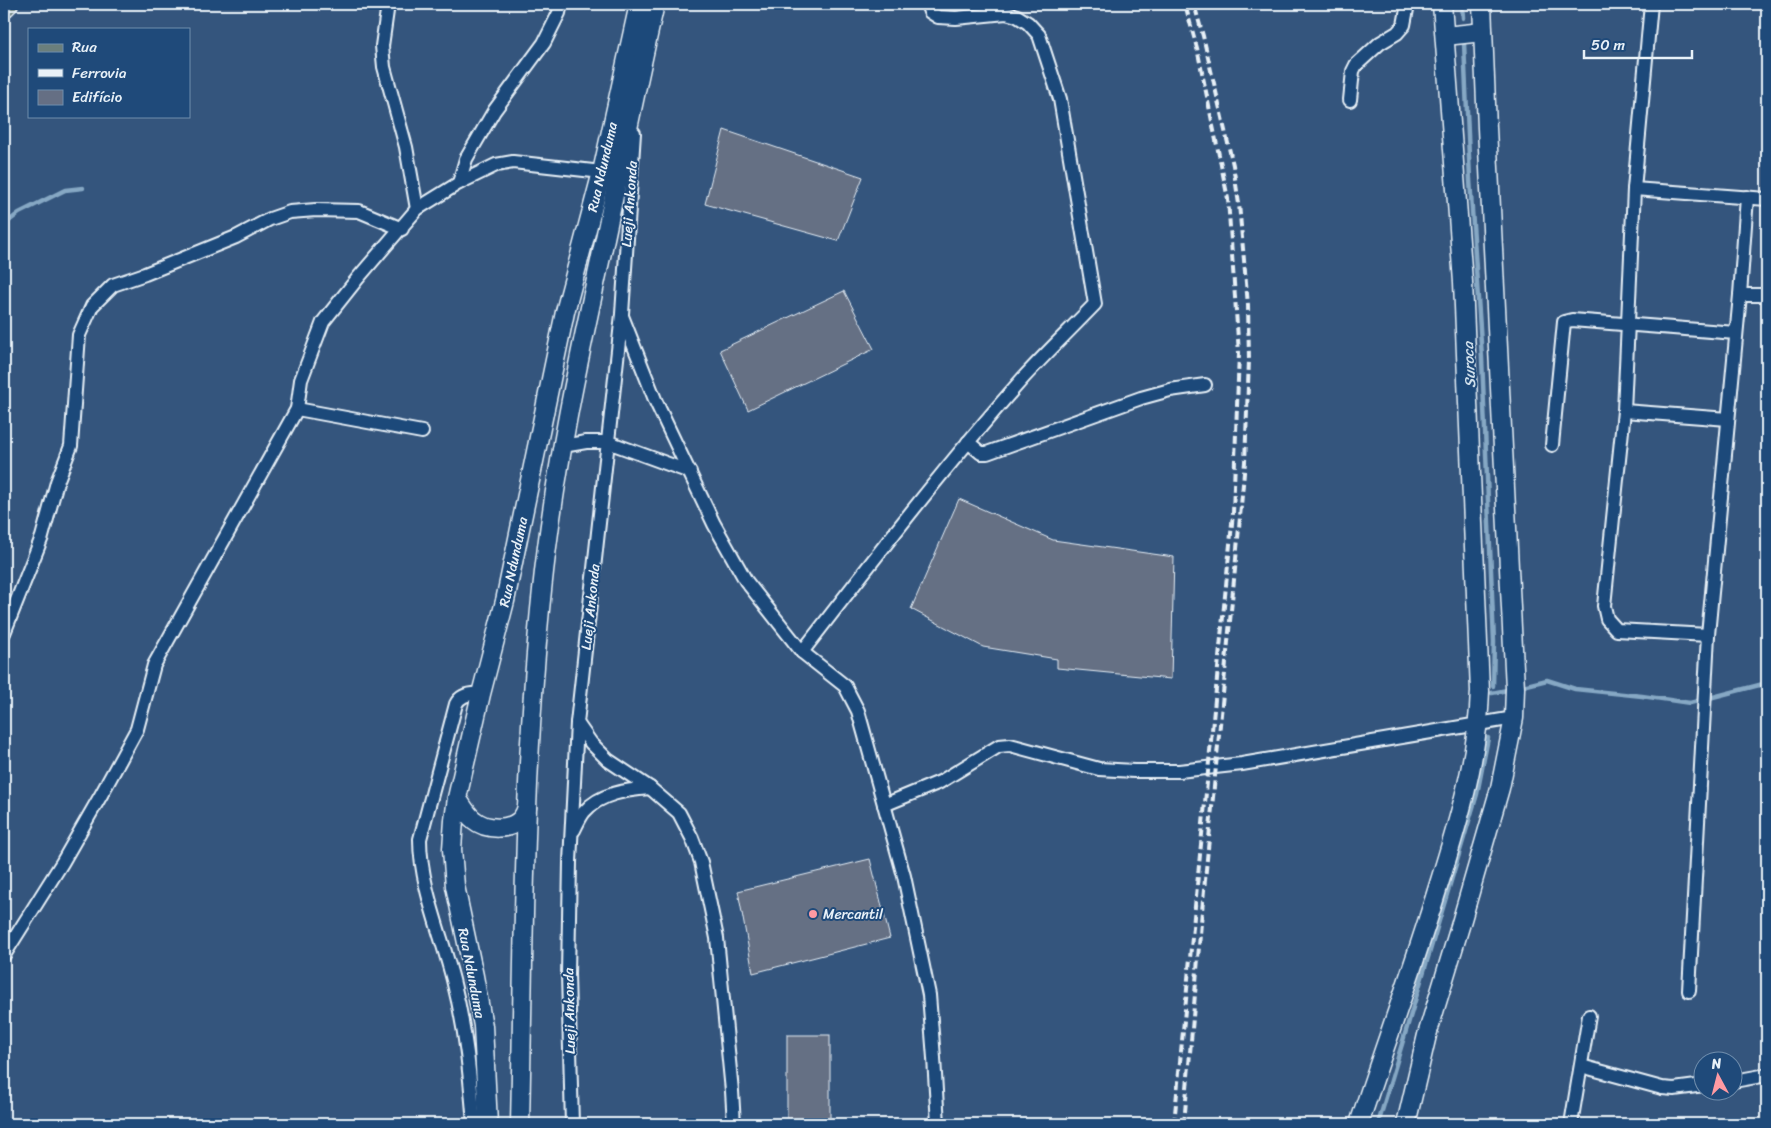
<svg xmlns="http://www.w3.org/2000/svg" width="1771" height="1128" font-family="Sriracha,sans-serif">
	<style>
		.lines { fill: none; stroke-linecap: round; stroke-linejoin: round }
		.stream { stroke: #86a8c4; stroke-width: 4.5 }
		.building { fill: #656f84; stroke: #e8f1f8 }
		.street-casing { stroke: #e8f1f8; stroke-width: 16 }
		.secondary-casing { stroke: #e8f1f8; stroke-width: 21 }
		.primary-casing { stroke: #e8f1f8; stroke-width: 22 }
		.street { stroke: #1f4a7a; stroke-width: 12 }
		.secondary { stroke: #1f4a7a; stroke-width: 18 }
		.primary { stroke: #6b7f7c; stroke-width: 19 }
		.rail { stroke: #e8f1f8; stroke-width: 4; stroke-dasharray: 8 4; stroke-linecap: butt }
		.poi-dot { fill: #ff9aa2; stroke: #1f4a7a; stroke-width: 2 }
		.labels { text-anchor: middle; stroke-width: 4; stroke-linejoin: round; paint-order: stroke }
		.street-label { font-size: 14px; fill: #e8f1f8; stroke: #1f4a7a }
		.poi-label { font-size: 14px; fill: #e8f1f8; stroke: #1f4a7a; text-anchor: start }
		.water-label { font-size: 15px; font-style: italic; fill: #cfdfeb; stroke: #1f4a7a }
	</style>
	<rect width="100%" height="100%" fill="#34557d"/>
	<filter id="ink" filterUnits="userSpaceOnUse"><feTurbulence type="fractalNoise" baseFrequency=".02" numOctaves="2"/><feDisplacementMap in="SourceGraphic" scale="10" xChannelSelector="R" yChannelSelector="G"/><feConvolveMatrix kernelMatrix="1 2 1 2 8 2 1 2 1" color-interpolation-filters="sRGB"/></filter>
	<g filter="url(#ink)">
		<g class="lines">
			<!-- stream -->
			<g class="stream">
				<polyline points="1462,4 1463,18"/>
				<polyline points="1464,43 1470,180 1482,358 1494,642 1493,686"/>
				<polyline points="4,225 19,213 65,190 83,188"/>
				<polyline points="1519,687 1547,680 1575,689 1642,696 1690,703 1767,683"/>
				<polyline points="1492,693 1512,689"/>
				<polyline points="1378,1124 1477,794 1488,738"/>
			</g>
		</g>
		<!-- building -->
		<g class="building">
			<polygon points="724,130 863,177 838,241 705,204"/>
			<polygon points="844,291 874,349 748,410 720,350"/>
			<polygon points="959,499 1053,540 1174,557 1171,679 1057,668 1057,659 983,647 911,609"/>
			<polygon points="870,859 890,938 753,973 738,891"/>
			<rect x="787" y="1035" width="43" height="89"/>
		</g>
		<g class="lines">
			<defs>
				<g id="street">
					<polyline points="388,4 382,46 384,67 406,147 417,209"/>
					<polyline points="1651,4 1634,189 1624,411 1604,606 1607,619 1617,630 1708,635"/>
					<polyline points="1350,100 1353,71 1356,65 1380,43 1397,33 1404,25 1408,4"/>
					<polyline points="459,183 466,159 494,111 544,43 559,13 561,4"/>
					<polyline points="1634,189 1767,199"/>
					<polyline points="1740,295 1767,295"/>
					<polyline points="622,316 656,402 714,524 746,581 802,652 845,686 858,711 904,876 929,995 934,1058 938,1124"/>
					<polyline points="297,409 422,432"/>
					<polyline points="1624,411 1728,419"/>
					<polyline points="968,442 981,453 987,453 1141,398 1170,390 1205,385"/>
					<polyline points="1552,445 1564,322 1572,320 1736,333"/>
					<polyline points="563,446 586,442 608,442 690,472"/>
					<polyline points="4,633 42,537 57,482 71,446 79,335 92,306 113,285 145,274 236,237 270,219 290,212 316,210 359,211 402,229"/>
					<path d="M802 652C874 559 946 465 1024 377 1047 352 1072 328 1095 304L1060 99 1039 35 1028 23 1017 16 1006 13 956 18 938 17 930 12 927 4"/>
					<polyline points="577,723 591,743 608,760 650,788 679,813 692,838 701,862 717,938 732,1091 734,1124"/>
					<polyline points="884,805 940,782 999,746 1010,745 1099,769 1134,771 1179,771 1242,764 1514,718"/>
					<path d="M574 830C577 824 580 817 584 812 600 793 627 790 650 788"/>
					<polyline points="4,955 62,863 101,795 137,729 154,665 297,409 301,380 323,322 358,278 417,209 459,183 496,165 513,162 602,172"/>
					<polyline points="1689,991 1708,635 1740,295 1747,197"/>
					<polyline points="1581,1066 1662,1088 1674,1089 1704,1085"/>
					<polyline points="1734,1081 1767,1075"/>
					<path d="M474 1124C470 1076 466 1031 454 984 443 938 420 887 420 839L456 704C461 694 471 693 481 694"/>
					<polyline points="572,1124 568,974 570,862 577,723 622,314 634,133"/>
					<polyline points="1571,1124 1589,1016"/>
				</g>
				<g id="secondary">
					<polyline points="1445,36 1483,32"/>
					<path d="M457 798C462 805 467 815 474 820 486 830 511 831 522 818 524 815 526 811 527 807"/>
					<polyline points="488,1124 483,1026 474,976 455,886 452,849 454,820 457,798 481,694 505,601 565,312 602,172 639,4"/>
					<path d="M520 1124C524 946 523 767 542 590 554 473 579 357 604 243 621 163 637 83 655 4"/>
					<path d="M1359 1124C1385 1045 1414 966 1438 887 1458 823 1478 758 1480 691L1463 282 1442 4"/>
					<polyline points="1406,1124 1427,1035 1461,923 1500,788 1514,718 1515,688 1487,128 1482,4"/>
				</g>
				<polyline id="primary" points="4,8 8,4"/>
			</defs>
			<!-- street casing -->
			<use href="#street" class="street-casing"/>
			<!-- secondary casing -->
			<use href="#secondary" class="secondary-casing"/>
			<!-- primary casing -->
			<use href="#primary" class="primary-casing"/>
			<!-- street -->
			<use href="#street" class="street"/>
			<!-- secondary -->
			<use href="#secondary" class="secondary"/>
			<!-- primary -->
			<use href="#primary" class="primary"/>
			<!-- rail -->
			<g class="rail">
				<polyline points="1174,1124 1233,513 1239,353 1228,199 1197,48 1185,4"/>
				<polyline points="1184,1124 1202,911 1239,528 1245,462 1249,360 1248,305 1239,204 1233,165 1203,36 1194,4"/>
			</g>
		</g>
	</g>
	<!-- markers -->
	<circle class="poi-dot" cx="813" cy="914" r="5"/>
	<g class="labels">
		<!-- street labels -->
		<g class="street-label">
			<text transform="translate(602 167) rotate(-77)" y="5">Rua Ndunduma</text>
			<text transform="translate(629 204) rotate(-86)" y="5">Lueji Ankonda</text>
			<text transform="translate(513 562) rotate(-78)" y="5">Rua Ndunduma</text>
			<text transform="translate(590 607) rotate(-84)" y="5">Lueji Ankonda</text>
			<text transform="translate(472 973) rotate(79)" y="5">Rua Ndunduma</text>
			<text transform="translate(569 1011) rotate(-91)" y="5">Lueji Ankonda</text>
		</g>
		<!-- poi labels -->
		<g class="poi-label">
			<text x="823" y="919">Mercantil</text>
		</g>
		<!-- water labels -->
		<g class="water-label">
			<text transform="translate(1469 365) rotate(-93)" y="5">Suroca</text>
		</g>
	</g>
	<!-- margin -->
	<rect width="1771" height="1128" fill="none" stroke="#1f4a7a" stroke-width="20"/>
	<rect x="10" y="10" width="1751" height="1108" fill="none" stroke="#e8f1f8" stroke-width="2" filter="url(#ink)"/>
	<!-- legend -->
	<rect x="28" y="28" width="162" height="90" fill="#1f4a7a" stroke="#6f8dac"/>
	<rect x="38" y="44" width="25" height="8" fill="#6b7f7c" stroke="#6f8dac"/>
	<text x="72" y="52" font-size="15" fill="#e8f1f8">Rua</text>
	<rect x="38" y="69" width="25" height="8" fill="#e8f1f8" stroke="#6f8dac"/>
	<text x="72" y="78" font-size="15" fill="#e8f1f8">Ferrovia</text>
	<rect x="38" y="90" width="25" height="15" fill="#656f84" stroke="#6f8dac"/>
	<text x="72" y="102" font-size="15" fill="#e8f1f8">Edifício</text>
	<!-- north arrow -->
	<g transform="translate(1718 1076) rotate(353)"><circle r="24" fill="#1f4a7a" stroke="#6f8dac"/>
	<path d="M0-4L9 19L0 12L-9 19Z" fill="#ff9aa2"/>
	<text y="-8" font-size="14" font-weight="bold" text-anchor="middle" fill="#e8f1f8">N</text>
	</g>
	<!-- scale -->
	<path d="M1584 50v8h108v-8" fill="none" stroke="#e8f1f8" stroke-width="2.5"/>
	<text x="1591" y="50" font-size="15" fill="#e8f1f8" stroke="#1f4a7a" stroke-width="4" paint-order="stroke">50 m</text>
</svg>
